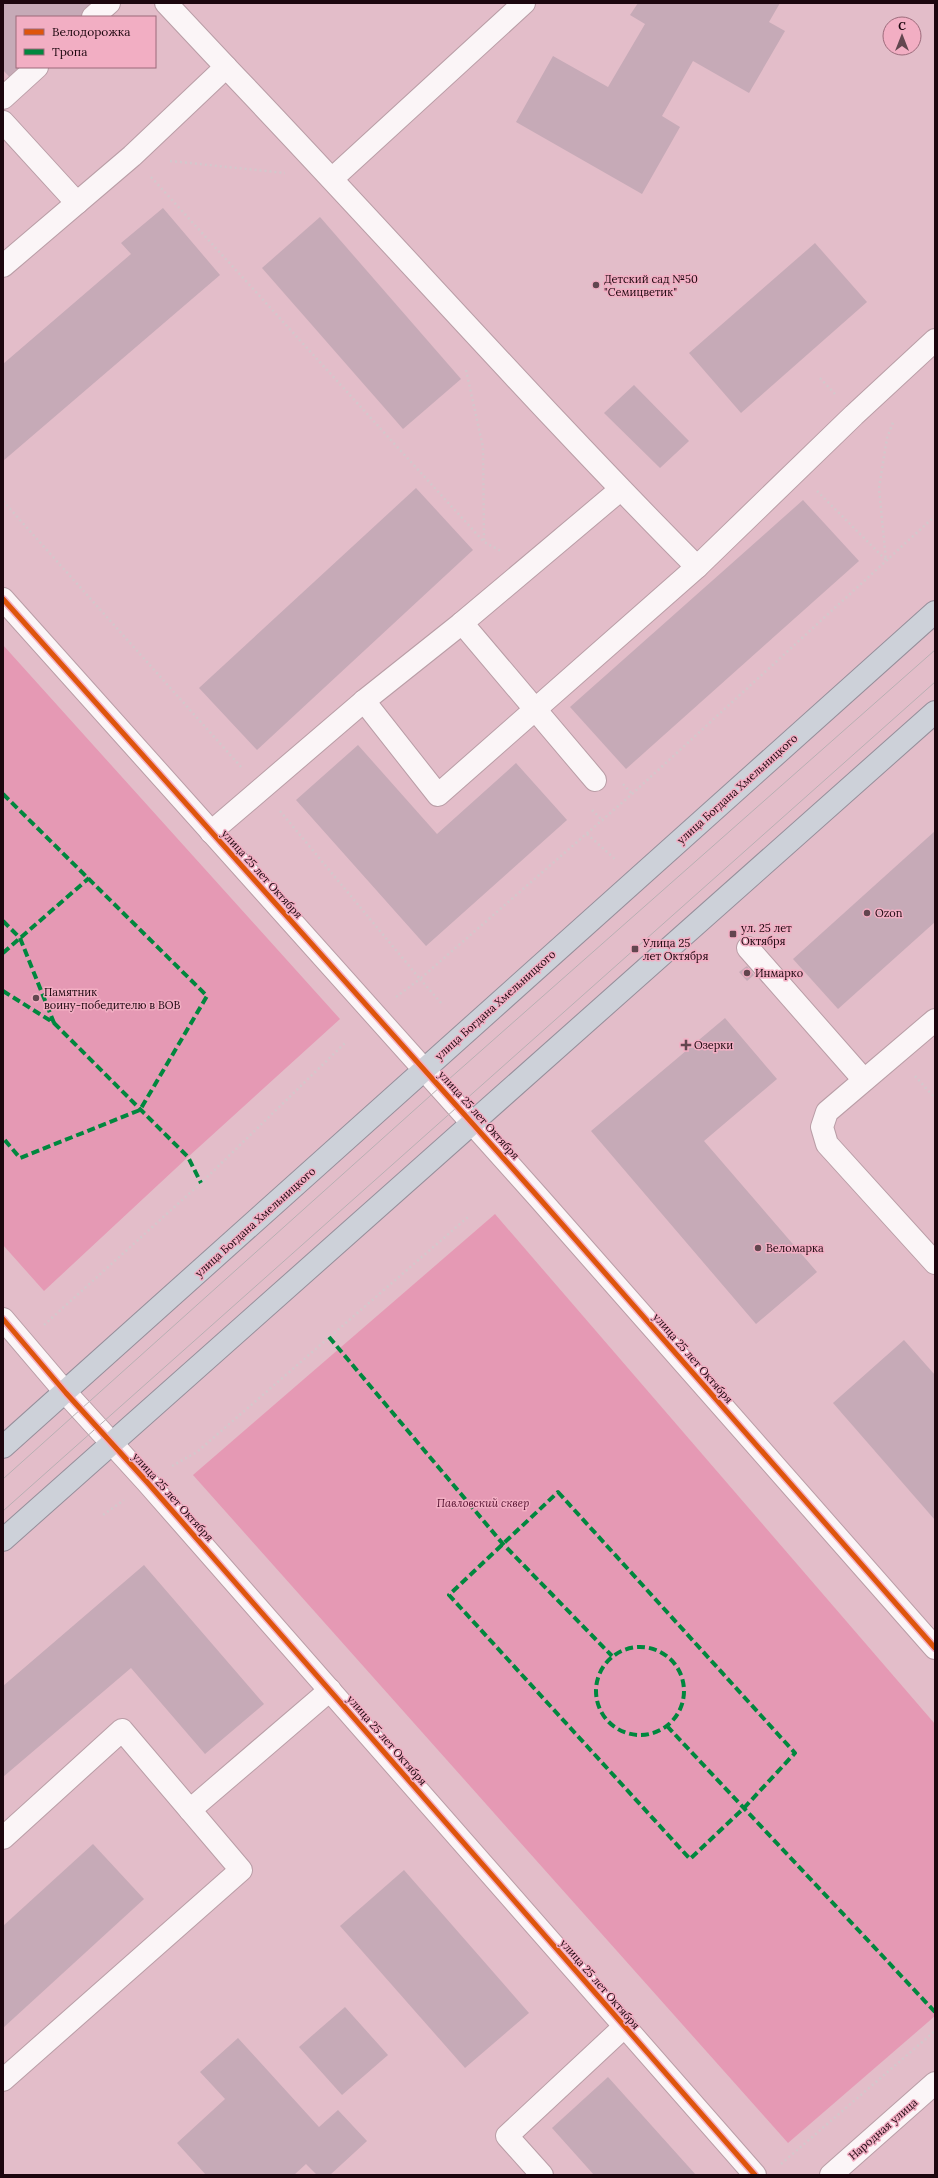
<svg xmlns="http://www.w3.org/2000/svg" width="938" height="2178" font-family="Lora,serif">
	<style>
		.green { fill: #e599b4 }
		.building { fill: #c6aab7 }
		.lines { fill: none; stroke-linecap: round; stroke-linejoin: round }
		.minor-casing { stroke: #b99da6; stroke-width: 24 }
		.highway-casing { stroke: #958e9a; stroke-width: 24 }
		.path { stroke: #d4c8cc; stroke-width: 2.5; stroke-dasharray: 2 3; stroke-linecap: butt }
		.minor { stroke: #fbf5f7; stroke-width: 22 }
		.highway { stroke: #cdd1d9; stroke-width: 22 }
		.tram { stroke: #b9afb3; stroke-width: 1 }
		.quiet { stroke: #00873e; stroke-width: 4; stroke-dasharray: 8 4; stroke-linecap: butt }
		.cycleway-casing { stroke: #f2aec3; stroke-width: 8 }
		.cycleway { stroke: #de550c; stroke-width: 5 }
		.poi-dot { fill: #62464f; stroke: #f2aec3; stroke-width: 1.5 }
		.labels { text-anchor: middle; stroke-width: 3; stroke-linejoin: round; paint-order: stroke }
		.poi-label { font-size: 11px; fill: #1c060e; stroke: #f2aec3; text-anchor: start }
		.street-label { font-size: 11px; fill: #1c060e; stroke: #f2aec3 }
		.park-label { font-size: 11px; font-style: italic; fill: #54102e; stroke: #f2aec3 }
	</style>
	<rect width="100%" height="100%" fill="#e3bdc9"/>
	<!-- green -->
	<g class="green">
		<polygon points="3,645 340,1019 188,1157 44,1291 3,1245"/>
		<polygon points="495,1214 935,1724 935,2016 788,2143 193,1475"/>
	</g>
	<!-- building -->
	<g class="building">
		<polygon points="3,3 102,3 86,17 17,17 17,67 30,67 14,82 3,70"/>
		<polygon points="638,3 780,3 769,22 785,31 749,93 693,61 662,116 680,127 642,194 516,122 553,56 608,87 645,24 630,15"/>
		<polygon points="163,208 220,275 3,461 3,364 131,254 121,243"/>
		<polygon points="320,217 461,379 403,429 262,268"/>
		<polygon points="815,243 867,302 741,413 689,353"/>
		<polygon points="634,385 689,441 660,468 604,413"/>
		<polygon points="416,488 473,550 257,750 199,688"/>
		<polygon points="803,500 859,561 626,769 570,707"/>
		<polygon points="358,745 437,834 516,763 567,820 426,946 296,800"/>
		<polygon points="935,831 935,922 838,1009 793,959"/>
		<polygon points="747,966 754,975 747,981 739,972"/>
		<polygon points="725,1018 777,1079 704,1141 817,1272 756,1324 591,1131"/>
		<polygon points="904,1340 935,1375 935,1520 833,1403"/>
		<polygon points="144,1565 264,1704 205,1754 131,1668 3,1777 3,1686"/>
		<polygon points="93,1844 144,1899 3,2028 3,1926"/>
		<polygon points="404,1870 529,2013 465,2068 340,1926"/>
		<polygon points="345,2007 388,2055 342,2095 299,2047"/>
		<polygon points="238,2038 319,2127 338,2110 367,2141 330,2175 317,2175 306,2164 294,2175 206,2175 177,2143 225,2099 200,2072"/>
		<polygon points="608,2077 696,2175 594,2175 552,2128"/>
	</g>
	<g class="lines">
		<defs>
			<g id="minor">
				<polyline points="166,3 226,67"/>
				<polyline points="93,17 109,3"/>
				<polyline points="3,98 37,67"/>
				<polyline points="3,122 77,203"/>
				<polyline points="333,178 524,3"/>
				<path d="M3 266 132 156 226 67C384 232 536 405 697 567L438 795 364 701"/>
				<polyline points="697,567 854,415 935,340"/>
				<polyline points="3,599 539,1198 935,1648"/>
				<polyline points="462,623 595,780"/>
				<polyline points="211,832 364,701 462,623 620,490"/>
				<polyline points="748,948 864,1080"/>
				<polyline points="935,1020 827,1112 822,1127 827,1144 935,1263"/>
				<polyline points="3,1319 66,1393 147,1482 755,2175"/>
				<polyline points="190,1810 330,1690"/>
				<polyline points="3,1838 122,1730 241,1870 3,2080"/>
				<polyline points="542,2175 507,2136 625,2026"/>
				<polyline points="831,2175 935,2083"/>
			</g>
			<g id="highway">
				<polyline points="3,1447 935,612"/>
				<polyline points="3,1540 935,712"/>
			</g>
		</defs>
		<!-- minor casing -->
		<use href="#minor" class="minor-casing"/>
		<!-- highway casing -->
		<use href="#highway" class="highway-casing"/>
		<!-- path -->
		<g class="path">
			<polyline points="170,161 285,173"/>
			<polyline points="151,177 484,542"/>
			<polyline points="466,370 483,447 484,542 501,551"/>
			<polyline points="820,378 835,394"/>
			<polyline points="817,491 886,560 879,488 887,438 894,420"/>
			<polyline points="3,501 242,768"/>
			<polyline points="623,784 632,794"/>
			<polyline points="592,810 603,821"/>
			<polyline points="280,811 420,979 632,794 935,516"/>
			<polyline points="587,834 615,859"/>
			<polyline points="396,997 420,979 442,1004"/>
			<polyline points="915,1076 935,1098"/>
			<polyline points="44,1325 201,1183 346,1042"/>
			<polyline points="172,1466 197,1452 468,1217"/>
			<polyline points="103,1515 124,1500"/>
			<polyline points="781,2164 935,2031"/>
		</g>
		<!-- minor -->
		<use href="#minor" class="minor"/>
		<!-- highway -->
		<use href="#highway" class="highway"/>
		<!-- tram -->
		<g class="tram">
			<polyline points="3,1479 440,1087 935,650"/>
			<polyline points="3,1511 935,682"/>
		</g>
		<!-- quiet -->
		<g class="quiet">
			<polyline points="3,794 207,996 140,1110 20,1158 3,1138"/>
			<polyline points="3,921 20,938 54,1023 3,991"/>
			<polyline points="3,953 89,878"/>
			<polyline points="54,1023 188,1157 201,1183"/>
			<polyline points="329,1337 503,1544 612,1656"/>
			<polygon points="558,1492 795,1753 744,1808 690,1859 449,1595"/>
			<circle cx="640" cy="1691" r="44"/>
			<polyline points="667,1726 935,2012"/>
		</g>
		<defs>
			<g id="cycleway">
				<polyline points="3,599 539,1198 935,1648"/>
				<polyline points="3,1319 66,1393 147,1482 755,2175"/>
			</g>
		</defs>
		<!-- cycleway casing -->
		<use href="#cycleway" class="cycleway-casing"/>
		<!-- cycleway -->
		<use href="#cycleway" class="cycleway"/>
	</g>
	<!-- markers -->
	<g class="poi-dot">
		<circle cx="596" cy="285" r="4"/>
		<circle cx="867" cy="913" r="4"/>
		<rect x="729" y="930" width="8" height="8" rx="2"/>
		<rect x="631" y="945" width="8" height="8" rx="2"/>
		<circle cx="747" cy="973" r="4"/>
		<circle cx="36" cy="998" r="4"/>
		<path d="M684 1039h4v4h4v4h-4v4h-4v-4h-4v-4h4z"/>
		<circle cx="758" cy="1248" r="4"/>
	</g>
	<g class="labels">
		<!-- poi labels -->
		<g class="poi-label">
			<text x="604" y="283">Детский сад №50<tspan x="604" dy="13">"Семицветик"</tspan></text>
			<text x="875" y="917">Ozon</text>
			<text x="741" y="932">ул. 25 лет<tspan x="741" dy="13">Октября</tspan></text>
			<text x="643" y="947">Улица 25<tspan x="643" dy="13">лет Октября</tspan></text>
			<text x="755" y="977">Инмарко</text>
			<text x="44" y="996">Памятник<tspan x="44" dy="13">воину-победителю в ВОВ</tspan></text>
			<text x="694" y="1049">Озерки</text>
			<text x="766" y="1252">Веломарка</text>
		</g>
		<!-- street labels -->
		<g class="street-label">
			<text transform="translate(737 789) rotate(-42)" y="4">улица Богдана Хмельницкого</text>
			<text transform="translate(262 874) rotate(48)" y="4">улица 25 лет Октября</text>
			<text transform="translate(495 1005) rotate(-42)" y="4">улица Богдана Хмельницкого</text>
			<text transform="translate(479 1115) rotate(48)" y="4">улица 25 лет Октября</text>
			<text transform="translate(255 1222) rotate(-42)" y="4">улица Богдана Хмельницкого</text>
			<text transform="translate(693 1358) rotate(49)" y="4">улица 25 лет Октября</text>
			<text transform="translate(173 1497) rotate(48)" y="4">улица 25 лет Октября</text>
			<text transform="translate(387 1740) rotate(49)" y="4">улица 25 лет Октября</text>
			<text transform="translate(600 1984) rotate(49)" y="4">улица 25 лет Октября</text>
			<text transform="translate(883 2129) rotate(-41)" y="4">Народная улица</text>
		</g>
		<!-- park labels -->
		<g class="park-label">
			<text x="483" y="1507">Павловский сквер</text>
		</g>
	</g>
	<!-- border -->
	<rect width="938" height="2178" fill="none" stroke="#1c060e" stroke-width="8"/>
	<!-- legend -->
	<rect x="16" y="16" width="140" height="52" fill="#f2aec3" stroke="#9c6b7b"/>
	<rect x="24" y="29" width="20" height="6" fill="#de550c" stroke="#9c6b7b"/>
	<text x="52" y="36" font-size="12" fill="#1c060e">Велодорожка</text>
	<rect x="24" y="49" width="20" height="6" fill="#00873e" stroke="#9c6b7b"/>
	<text x="52" y="56" font-size="12" fill="#1c060e">Тропа</text>
	<!-- north arrow -->
	<g transform="translate(902 36)"><circle r="19" fill="#f2aec3" stroke="#9c6b7b"/>
	<path d="M0-3L7 15L0 10L-7 15Z" fill="#62464f"/>
	<text y="-6" font-size="11" font-weight="bold" text-anchor="middle" fill="#1c060e">С</text>
	</g>
</svg>
